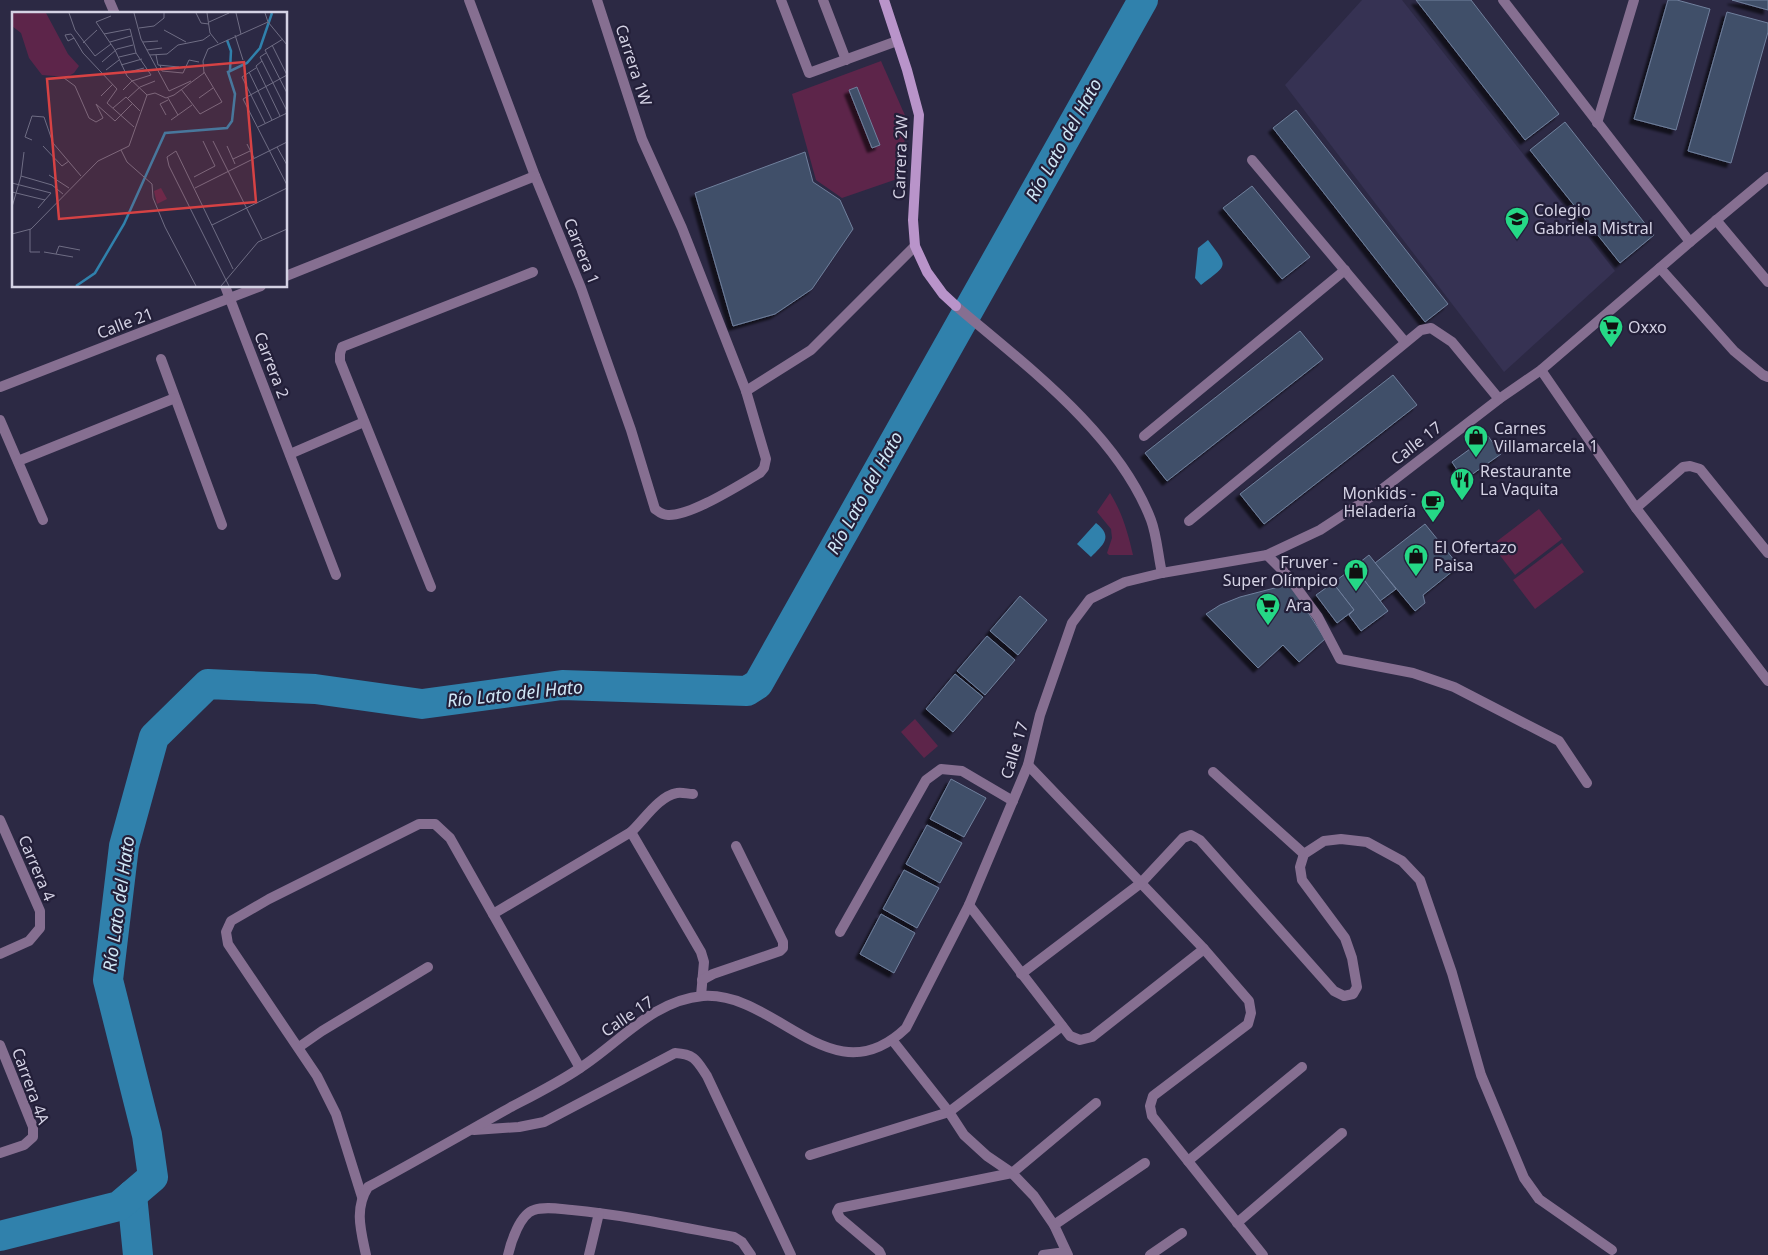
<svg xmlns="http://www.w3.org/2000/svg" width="1768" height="1255" font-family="'Noto Sans',sans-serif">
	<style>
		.built { fill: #363253 }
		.green { fill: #5d254a }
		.water { fill: #3081ac }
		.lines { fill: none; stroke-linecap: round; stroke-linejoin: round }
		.river { stroke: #3081ac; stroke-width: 30 }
		.building { fill: #404f69; stroke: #70809d; filter: url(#shadow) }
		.lane { stroke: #866f91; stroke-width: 10 }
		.street { stroke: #866f91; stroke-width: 10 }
		.secondary { stroke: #b994ca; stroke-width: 10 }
		.labels { text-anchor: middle; stroke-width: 4.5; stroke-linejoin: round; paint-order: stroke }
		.street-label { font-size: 16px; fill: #d4d2e4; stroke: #231f39 }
		.poi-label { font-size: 16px; fill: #d4d2e4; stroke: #231f39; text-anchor: start }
		.water-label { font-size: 18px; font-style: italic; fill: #d0e7f6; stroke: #231f39 }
		.inset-river { fill: none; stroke: #3081ac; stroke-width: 2.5 }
		.inset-road { fill: none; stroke: #6f6d84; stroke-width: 1 }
		.view { fill: #d64244; fill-opacity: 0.15; stroke: #d64244; stroke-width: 2.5 }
		.inset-edge { fill: none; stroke: #d4d2e4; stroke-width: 2.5 }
	</style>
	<defs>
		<filter id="shadow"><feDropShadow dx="-4.5" dy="4.5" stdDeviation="1" flood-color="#0009"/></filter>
	</defs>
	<rect width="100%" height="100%" fill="#2c2944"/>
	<!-- built -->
	<polygon class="built" points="1362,0 1402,0 1615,271 1504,372 1285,85"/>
	<!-- green -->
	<g class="green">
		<polygon points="881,61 907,120 900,178 842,198 816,180 792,94"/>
		<path d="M1110 493C1122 512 1128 533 1133 555H1109L1107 553 1112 538 1111 529 1097 512Z"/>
		<polygon points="1539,509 1562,539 1515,575 1492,545"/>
		<polygon points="1562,543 1584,572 1535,609 1513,580"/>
		<polygon points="915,719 938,746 924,758 901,732"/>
	</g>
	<!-- water -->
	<g class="water">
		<path d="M1208 240C1229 268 1228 264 1201 285L1195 278 1198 248Z"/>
		<path d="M1096 523C1114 537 1103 545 1091 557L1077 544Z"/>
	</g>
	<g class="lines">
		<!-- river -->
		<g class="river">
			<polyline points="132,1195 138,1255"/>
			<polyline points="0,1236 119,1206 153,1177 147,1135 108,980 124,846 154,737 208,684 315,689 422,704 562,685 747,691 758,684 1143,0"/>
		</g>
	</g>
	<!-- building -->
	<g class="building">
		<polygon points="1416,0 1471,0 1559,114 1525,140"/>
		<polygon points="1668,0 1677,0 1710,9 1676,130 1634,119"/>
		<polygon points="1732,0 1768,0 1768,10"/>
		<polygon points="1727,12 1768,23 1768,32 1731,163 1688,151"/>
		<polygon points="857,87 880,145 872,148 849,90"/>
		<polygon points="1296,110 1448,304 1425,322 1273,128"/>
		<polygon points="1565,122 1654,235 1620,263 1530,150"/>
		<polygon points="805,152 813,182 840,200 853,229 812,289 775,314 733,326 695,193"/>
		<polygon points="1252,186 1310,257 1282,279 1223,208"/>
		<polygon points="1300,331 1323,359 1167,481 1145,453"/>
		<polygon points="1393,375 1417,405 1264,524 1240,494"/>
		<polygon points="1488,436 1501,454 1464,480 1452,462"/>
		<polygon points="1425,524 1459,566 1423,595 1425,603 1415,611 1375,563"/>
		<polygon points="1369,555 1396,589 1380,601 1354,567"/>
		<polygon points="1354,567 1388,611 1361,631 1349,615 1354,610 1333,583"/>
		<polygon points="1333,583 1354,610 1337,623 1316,595"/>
		<polygon points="1290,584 1325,639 1299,662 1283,645 1258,668 1206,614 1220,605 1240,597"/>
		<polygon points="1020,596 1047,620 1018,655 990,631"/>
		<polygon points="987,636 1015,660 985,695 957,671"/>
		<polygon points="955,674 983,697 953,732 926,709"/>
		<polygon points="951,779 986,798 964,837 930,819"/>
		<polygon points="927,825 962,843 940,883 906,864"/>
		<polygon points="904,870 939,888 917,928 883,909"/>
		<polygon points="881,914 915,933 894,973 860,954"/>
	</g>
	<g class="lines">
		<!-- lane -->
		<g class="lane">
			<polyline points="781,0 809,73 897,41"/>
			<polyline points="823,0 846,60"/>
			<polyline points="1503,0 1690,242"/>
			<polyline points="1597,123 1634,0"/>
			<polyline points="1252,160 1405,342"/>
			<polyline points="746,391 811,350 915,246"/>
			<polyline points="1144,436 1345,270"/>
			<polyline points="1189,521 1421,330 1431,328 1452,342 1499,399"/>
			<polyline points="1267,555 1288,576 1318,617 1340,659 1413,673 1454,687 1559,741 1587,783"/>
			<polyline points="840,932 926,780 941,769 962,771 1013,801"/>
		</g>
		<!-- street -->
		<g class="street">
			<polyline points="109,0 115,14"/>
			<path d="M469 0 535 176 581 288 631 430 655 509C659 512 662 515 668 515 691 516 739 485 760 473L764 468 766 459 746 391 682 228 642 139 597 0"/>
			<polyline points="1716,220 1768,282"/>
			<polyline points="1660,268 1734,351 1763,375 1768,377"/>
			<polyline points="286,276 535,176"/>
			<polyline points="225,286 336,575"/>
			<path d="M956 306C1025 365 1118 433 1151 520 1157 536 1158 556 1162 573"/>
			<polyline points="161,359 222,525"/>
			<polyline points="1541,370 1636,508 1768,681"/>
			<polyline points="0,387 261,286"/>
			<polyline points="0,420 43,520"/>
			<polyline points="290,454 364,422"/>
			<polyline points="18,461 175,398"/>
			<polyline points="1636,508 1683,467 1690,466 1700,469 1768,553"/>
			<polyline points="431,587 340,361 340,354 342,347 533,272"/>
			<polyline points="1028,765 1204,949 1249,1001 1251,1013 1248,1024 1153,1096 1150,1106 1152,1116 1263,1255"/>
			<polyline points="1213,772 1304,854"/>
			<polyline points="0,820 40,911 40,928 29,941 0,954"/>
			<polyline points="631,832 701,952 704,962 701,996"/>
			<polyline points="969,905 1070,1036 1080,1040 1092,1037 1204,949"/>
			<path d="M493 914 631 832C644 820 659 796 677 793 682 792 688 794 693 794"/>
			<polyline points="1021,974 1141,883 1183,838 1191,835 1200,840 1334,991 1344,996 1353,994 1357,987 1352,958 1345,938 1302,880 1300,867 1304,854 1324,841 1341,839 1367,842 1402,861 1420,880 1452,973 1481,1075 1524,1178 1539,1199 1612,1250"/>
			<polyline points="702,980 713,974 780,951 783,948 783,942 736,846"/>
			<polyline points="893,1041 949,1112 964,1135 987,1156 1012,1173 1034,1196 1054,1225 1068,1255"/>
			<polyline points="0,1045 33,1127 33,1137 24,1145 0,1153"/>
			<polyline points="299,1047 322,1031 428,967"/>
			<path d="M474 1130 519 1127 544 1122 675 1053C695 1054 697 1061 707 1076L791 1255"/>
			<polyline points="810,1155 949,1112 1062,1026"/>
			<polyline points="1188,1161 1302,1067"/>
			<polyline points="362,1197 336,1114 317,1076 228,944 226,932 231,921 269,899 419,824 435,824 450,838 580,1068"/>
			<polyline points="1237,1223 1342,1133"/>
			<polyline points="1054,1225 1145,1163"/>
			<path d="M366 1255C361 1231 354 1209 368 1187 416 1161 463 1134 511 1107 534 1095 558 1083 580 1068 619 1043 653 1000 703 996 777 991 832 1099 906 1028L969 905 1028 765 1040 715 1072 623 1090 599 1125 582 1162 573 1267 555 1320 530 1381 490 1499 399 1541 370 1690 242 1768 177"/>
			<path d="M508 1255C511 1242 520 1214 534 1210 545 1206 560 1209 572 1210 626 1215 680 1227 734 1237L742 1242 751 1255"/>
			<polyline points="589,1255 599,1213"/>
			<polyline points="881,1255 879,1251 840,1218 837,1212 839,1208 1012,1173 1096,1103"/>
			<polyline points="1043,1255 1066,1252"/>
			<polyline points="1150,1255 1182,1233"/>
		</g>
		<!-- secondary -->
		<polyline class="secondary" points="884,0 907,70 919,115 913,220 915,246 927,272 943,294 956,306"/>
	</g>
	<!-- icons -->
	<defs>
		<symbol id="school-pin" viewBox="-11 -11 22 30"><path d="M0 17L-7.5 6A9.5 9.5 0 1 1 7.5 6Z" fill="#25d886" stroke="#231f39"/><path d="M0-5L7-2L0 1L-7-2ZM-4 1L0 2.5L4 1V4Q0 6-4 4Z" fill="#111"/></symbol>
		<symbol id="supermarket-pin" viewBox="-11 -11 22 30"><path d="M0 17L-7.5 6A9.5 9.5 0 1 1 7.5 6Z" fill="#25d886" stroke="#231f39"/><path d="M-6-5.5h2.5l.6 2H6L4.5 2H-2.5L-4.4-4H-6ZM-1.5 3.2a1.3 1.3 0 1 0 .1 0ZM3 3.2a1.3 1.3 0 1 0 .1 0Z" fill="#111"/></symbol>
		<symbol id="shop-pin" viewBox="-11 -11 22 30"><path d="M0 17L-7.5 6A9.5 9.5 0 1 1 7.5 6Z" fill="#25d886" stroke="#231f39"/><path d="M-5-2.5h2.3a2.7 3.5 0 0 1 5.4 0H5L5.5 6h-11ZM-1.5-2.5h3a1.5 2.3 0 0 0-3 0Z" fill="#111"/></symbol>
		<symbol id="restaurant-pin" viewBox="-11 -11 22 30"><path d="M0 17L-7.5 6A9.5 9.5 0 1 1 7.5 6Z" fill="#25d886" stroke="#231f39"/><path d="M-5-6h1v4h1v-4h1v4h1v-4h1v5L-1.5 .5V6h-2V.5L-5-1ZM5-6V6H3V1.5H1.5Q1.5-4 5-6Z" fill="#111"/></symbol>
		<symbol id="cafe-pin" viewBox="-11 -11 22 30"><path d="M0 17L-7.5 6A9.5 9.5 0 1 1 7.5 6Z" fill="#25d886" stroke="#231f39"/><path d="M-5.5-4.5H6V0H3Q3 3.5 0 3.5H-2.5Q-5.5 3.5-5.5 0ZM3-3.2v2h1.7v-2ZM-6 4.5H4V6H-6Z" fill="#111"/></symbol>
	</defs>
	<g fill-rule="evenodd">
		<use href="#school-pin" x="1503" y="205" width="28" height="38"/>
		<use href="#supermarket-pin" x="1597" y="313" width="28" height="38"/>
		<use href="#shop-pin" x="1462" y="423" width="28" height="38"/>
		<use href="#restaurant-pin" x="1448" y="466" width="28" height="38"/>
		<use href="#cafe-pin" x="1419" y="488" width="28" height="38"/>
		<use href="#shop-pin" x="1402" y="542" width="28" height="38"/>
		<use href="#shop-pin" x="1342" y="557" width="28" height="38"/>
		<use href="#supermarket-pin" x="1254" y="591" width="28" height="38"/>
	</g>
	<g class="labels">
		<!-- street labels -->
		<g class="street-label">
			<text transform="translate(634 65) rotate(72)" y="6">Carrera 1W</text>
			<text transform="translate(900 157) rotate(-88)" y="6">Carrera 2W</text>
			<text transform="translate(582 251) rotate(68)" y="6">Carrera 1</text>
			<text transform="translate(125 323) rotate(-21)" y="6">Calle 21</text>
			<text transform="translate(272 365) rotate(69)" y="6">Carrera 2</text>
			<text transform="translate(1416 443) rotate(-38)" y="6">Calle 17</text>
			<text transform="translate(1014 750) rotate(-73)" y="6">Calle 17</text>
			<text transform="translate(37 868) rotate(67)" y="6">Carrera 4</text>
			<text transform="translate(627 1016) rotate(-34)" y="6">Calle 17</text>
			<text transform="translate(31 1086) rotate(70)" y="6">Carrera 4A</text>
		</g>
		<!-- poi labels -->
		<g class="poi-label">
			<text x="1534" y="216">Colegio<tspan x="1534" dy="18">Gabriela Mistral</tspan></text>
			<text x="1628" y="333">Oxxo</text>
			<text x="1494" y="434">Carnes<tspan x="1494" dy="18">Villamarcela 1</tspan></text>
			<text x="1480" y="477">Restaurante<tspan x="1480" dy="18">La Vaquita</tspan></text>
			<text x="1416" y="499" text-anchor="end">Monkids -<tspan x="1416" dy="18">Heladería</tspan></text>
			<text x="1434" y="553">El Ofertazo<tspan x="1434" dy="18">Paisa</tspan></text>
			<text x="1338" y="568" text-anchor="end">Fruver -<tspan x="1338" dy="18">Super Olímpico</tspan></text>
			<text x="1286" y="611">Ara</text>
		</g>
		<!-- water labels -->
		<g class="water-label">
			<text transform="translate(1064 140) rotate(-61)" y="6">Río Lato del Hato</text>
			<text transform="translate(865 493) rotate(-61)" y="6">Río Lato del Hato</text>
			<text transform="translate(515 694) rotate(-6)" y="6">Río Lato del Hato</text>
			<text transform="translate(119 904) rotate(-82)" y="6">Río Lato del Hato</text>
		</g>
	</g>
	<!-- overview -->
	<g transform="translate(12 12)">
		<rect width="275" height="275" fill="#2c2944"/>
		<path d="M0 1H34L56 42 67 54 62 61 55 65 30 63 17 46 9 21 0 14ZM149 176 155 187 145 192 142 179Z" fill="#5d254a"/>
		<path class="inset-river" d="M215 28 219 39 218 58M64 274 83 261 112 212 153 121 215 116 220 109 223 82 216 60 235 51 248 36 260 1"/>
		<path class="inset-road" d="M57 1 63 18 83 44 99 32M122 1 129 27 157 79 179 69M184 1 189 11 197 12M195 1 198 21 206 31M224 1 229 22M253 1 256 10 275 33M99 4 84 10 103 38 115 64 135 83M197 10 217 1M127 16 142 14 152 6V1M152 18 174 30M92 22 118 17 124 41 139 63 120 69 111 78M223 23 231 48M62 26 56 29 53 23 59 22 62 26 71 41 105 77 95 91 122 115M271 27 253 38 275 81M98 30 119 24M131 30 146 29M71 31 85 18M260 33 275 63 231 87 275 173M135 38 150 36M254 41 248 45 275 99M138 43 155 42 166 33 191 28 198 23M144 43 146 53 167 55M107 45 124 41M250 49 244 54 268 104M90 50 105 37 121 33M109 53 130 47M148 53 150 59 171 61 177 48 187 50M244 56 230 65 253 111M94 58 107 48M237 60 260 108M113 61 132 56M52 66 63 74 77 106 84 110 91 106 84 92 103 109 121 91M169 77 188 102 210 90 192 60M89 84 101 72M116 86 128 75 143 69M156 86 166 103M187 86 201 76M101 96 114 85 128 99M154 103 148 92 156 88M159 108 180 93M246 115 275 101M20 128 13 125 20 104 32 105 41 131 69 164M201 129 250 227M235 132 242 146M31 134 50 154 57 149M215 134 223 152M265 135 275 153M109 138 115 150 140 172 141 186 153 215 184 274M221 147 238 139M37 163 57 176M9 164 12 140M182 165 203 154 191 129M0 171 39 181M183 176 275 130M0 180 33 188M0 195 9 164 40 173 51 182M26 196 39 181M200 213 275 176M18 217V240H28M0 222 19 217 86 149 117 134 135 83 143 81 154 86 162 83 192 61 191 49 196 37 256 10M32 240 61 245M44 242 47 234 68 238M209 274 246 230 275 217M217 274 157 154 155 145 164 139 221 257"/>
		<path class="view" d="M232 50 244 190 47 207 35 67Z"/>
		<rect width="275" height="275" class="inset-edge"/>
	</g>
</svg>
